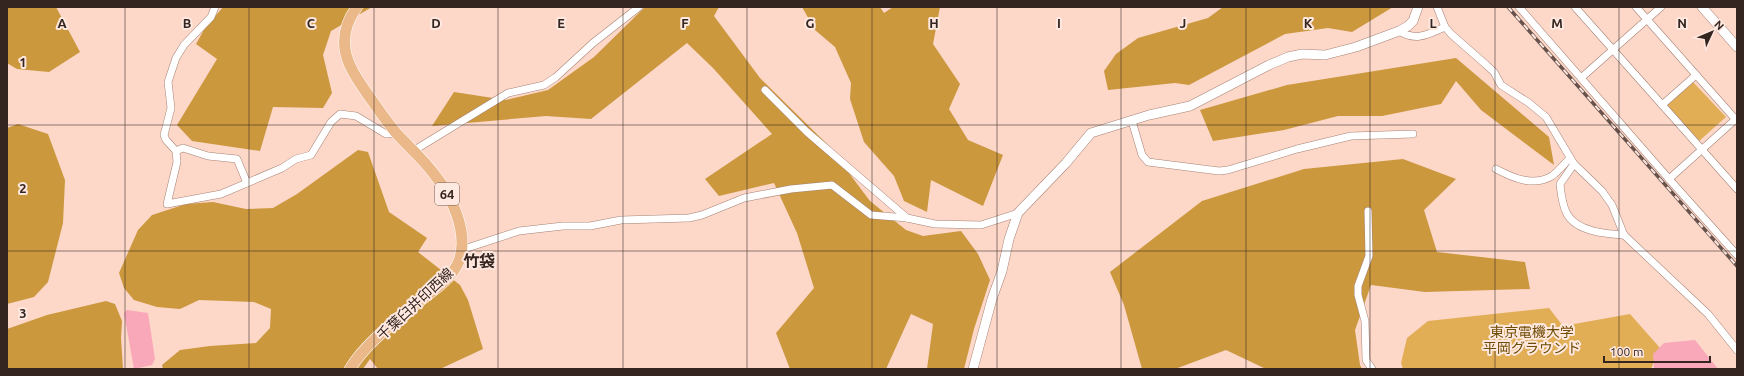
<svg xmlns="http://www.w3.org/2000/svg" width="1744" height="376" font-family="Ubuntu,'Noto Sans JP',sans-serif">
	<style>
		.green { fill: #e1ae56 }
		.forest { fill: #cb983e }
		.water { fill: #f9a8ba }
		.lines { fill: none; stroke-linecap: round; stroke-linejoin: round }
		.minor-casing { stroke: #a68376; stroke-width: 8 }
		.tertiary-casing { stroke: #a68376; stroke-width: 10 }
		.primary-casing { stroke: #fff; stroke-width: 12 }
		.minor { stroke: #fff; stroke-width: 7 }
		.tertiary { stroke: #fff; stroke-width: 9 }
		.primary { stroke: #eab889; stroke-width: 11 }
		.rail-casing { stroke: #68534c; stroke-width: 3.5 }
		.rail { stroke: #ffe8df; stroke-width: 2; stroke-dasharray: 6; stroke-linecap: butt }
		.grid { fill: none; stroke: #342520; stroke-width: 1; stroke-opacity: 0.55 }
		.labels { text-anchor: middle; stroke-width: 4; stroke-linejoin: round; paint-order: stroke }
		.shield { fill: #ffe8df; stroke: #716059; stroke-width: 1 }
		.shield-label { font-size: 13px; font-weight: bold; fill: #342520 }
		.street-label { font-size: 14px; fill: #342520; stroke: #ffe8df }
		.park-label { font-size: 14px; fill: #6f4c03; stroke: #ffe8df }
		.quarter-label { font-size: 16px; font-weight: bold; fill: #342520; stroke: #ffe8df }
		.grid-label { font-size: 13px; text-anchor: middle; font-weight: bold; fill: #342520; stroke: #ffe8df; stroke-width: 4; stroke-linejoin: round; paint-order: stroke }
	</style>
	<rect width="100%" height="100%" fill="#fdd7c8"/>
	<!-- green -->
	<g class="green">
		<polygon points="1692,81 1726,117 1698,142 1665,104"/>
		<polygon points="1549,308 1563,326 1630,314 1660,348 1651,369 1403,369 1401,363 1407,338 1428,321"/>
	</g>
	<!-- forest -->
	<g class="forest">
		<polygon points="7,7 56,7 80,52 49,72 17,69 7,63"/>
		<polygon points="223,7 372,7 331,31 323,55 332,93 323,108 273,107 260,151 192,141 177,125 217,59 196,44 205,28"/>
		<polygon points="645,7 719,7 714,16 760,78 827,144 870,201 906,230 923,236 961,231 978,254 990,280 974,329 964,369 927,369 933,324 911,314 886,369 790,369 776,333 814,288 797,233 774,183 719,196 705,179 772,134 713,68 687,43 591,119 546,116 432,126 454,92 506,100 548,90 594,57"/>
		<polygon points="802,7 880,7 884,13 893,7 940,7 933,44 960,84 949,109 968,140 1003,155 983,206 931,180 927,212 904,201 894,176 864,142 850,99 851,83 835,47 815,30"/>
		<polygon points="1223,7 1393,7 1352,32 1328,28 1285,34 1189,85 1175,83 1108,90 1104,71 1116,54 1138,38 1208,18"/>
		<polygon points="1456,58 1549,137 1554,165 1481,110 1456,81 1441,104 1382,116 1338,116 1284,130 1213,141 1200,110 1287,85"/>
		<polygon points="18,124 48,134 65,180 63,223 48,282 34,297 7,304 7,128"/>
		<polygon points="358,150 368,152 389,212 427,238 418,252 460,285 468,300 483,349 440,369 378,369 370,359 363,369 163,369 162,365 180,350 210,346 256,343 270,328 271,309 254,302 199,300 180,309 157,307 134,300 124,288 119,273 138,230 152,215 186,204 213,202 246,209 273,208 297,194"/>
		<polygon points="1403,159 1456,179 1424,210 1437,252 1525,262 1530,289 1425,292 1371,285 1355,330 1360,365 1362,369 1266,369 1226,350 1175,369 1142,369 1124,305 1110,272 1202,201 1304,169"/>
		<polygon points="106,301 115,304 122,321 121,338 123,369 7,369 7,329 47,315"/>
	</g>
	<!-- water -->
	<g class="water">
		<polygon points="127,310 148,313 155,359 152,365 134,369 124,313"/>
		<polygon points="1695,340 1718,369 1654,369 1653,354 1664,343"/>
	</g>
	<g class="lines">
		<defs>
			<g id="minor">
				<polyline points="215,7 211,17 184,45 176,58 168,82 171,108 164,135 166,140 176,151 177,162 167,204 221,194 282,168 296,159 311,155 331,122 340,114 356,116 386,134 397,133"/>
				<polyline points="1437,7 1445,27 1451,34 1483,62 1494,72 1501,85 1529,103 1546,117 1574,164 1602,191 1612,205 1624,235 1708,314 1737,350"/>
				<polyline points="1519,7 1669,179 1737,255"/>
				<polyline points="1575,7 1737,189"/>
				<polyline points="1636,7 1737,121"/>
				<path d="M1399 31C1417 42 1428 34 1445 27"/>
				<polyline points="1581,78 1661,7"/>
				<polyline points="765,90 807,132 907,218 935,224 981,225 1018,213"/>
				<polyline points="1662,105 1696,75"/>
				<polyline points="1132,121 1142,155 1148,162 1219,171 1228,170 1297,149 1351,136 1413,134"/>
				<polyline points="176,151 183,148 208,156 237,159 247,183"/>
				<polyline points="413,151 508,93 544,85 556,77 593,43 639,7"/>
				<path d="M1574 164 1560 184C1561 194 1562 205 1567 214 1577 232 1607 234 1624 235"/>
				<path d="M1496 169C1513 178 1533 187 1552 176 1558 172 1564 164 1570 158"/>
				<polyline points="1669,179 1737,118"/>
				<polyline points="1368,211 1369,256 1358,286 1358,295 1365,321 1366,360 1372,369"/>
				<polyline points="461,250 519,231 563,226 590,226 621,220 689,218 702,215 744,198 791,189 832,185 871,215 907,218"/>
			</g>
			<g id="tertiary">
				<polyline points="1702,7 1737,47"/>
				<polyline points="973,369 992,299 1002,271 1009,239 1018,213 1066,163 1091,133 1149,115 1190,106 1269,65 1288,57 1302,54 1325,55 1356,47 1399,31 1408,26 1413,21 1418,7"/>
			</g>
			<path id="primary" d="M350 369C365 344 394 322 417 303 431 292 452 279 459 261 469 233 452 196 434 174 423 159 409 147 397 134 386 121 376 106 366 92 358 80 347 65 345 49 343 34 348 19 357 7"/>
		</defs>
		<!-- minor casing -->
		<use href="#minor" class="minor-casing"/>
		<!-- tertiary casing -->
		<use href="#tertiary" class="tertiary-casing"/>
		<!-- primary casing -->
		<use href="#primary" class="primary-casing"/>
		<!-- minor -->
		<use href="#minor" class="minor"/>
		<!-- tertiary -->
		<use href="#tertiary" class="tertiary"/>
		<!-- primary -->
		<use href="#primary" class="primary"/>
		<defs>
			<polyline id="rail" points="1508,7 1737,266"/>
		</defs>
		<!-- rail casing -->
		<use href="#rail" class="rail-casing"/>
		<!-- rail -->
		<use href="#rail" class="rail"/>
	</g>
	<!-- grid -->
	<path class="grid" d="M125 7V369M249 7V369M374 7V369M498 7V369M623 7V369M747 7V369M872 7V369M997 7V369M1121 7V369M1246 7V369M1370 7V369M1495 7V369M1619 7V369M7 125H1737M7 251H1737"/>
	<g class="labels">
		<!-- shield labels -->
		<rect class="shield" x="435" y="183" width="24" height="22" rx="3"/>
		<g class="shield-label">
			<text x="447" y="199">64</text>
		</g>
		<!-- street labels -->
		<g class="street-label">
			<text transform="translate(415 304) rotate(-43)" y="5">千葉臼井印西線</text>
		</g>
		<!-- park labels -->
		<g class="park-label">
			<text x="1532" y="337">東京電機大学<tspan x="1532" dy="16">平岡グラウンド</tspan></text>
		</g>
		<!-- quarter labels -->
		<g class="quarter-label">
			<text x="479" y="267">竹袋</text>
		</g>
	</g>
	<g class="grid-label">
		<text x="62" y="28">A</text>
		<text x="187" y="28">B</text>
		<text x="311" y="28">C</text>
		<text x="436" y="28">D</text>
		<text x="561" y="28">E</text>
		<text x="685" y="28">F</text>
		<text x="810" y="28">G</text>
		<text x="934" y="28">H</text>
		<text x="1059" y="28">I</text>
		<text x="1183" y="28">J</text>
		<text x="1308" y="28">K</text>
		<text x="1433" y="28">L</text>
		<text x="1557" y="28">M</text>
		<text x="1682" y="28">N</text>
		<text x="23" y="67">1</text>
		<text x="23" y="193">2</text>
		<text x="23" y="318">3</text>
	</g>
	<!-- border -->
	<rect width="1744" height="376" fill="none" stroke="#342520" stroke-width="16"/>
	<!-- north arrow -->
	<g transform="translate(1712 32) rotate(46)" stroke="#ffe8df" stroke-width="3" paint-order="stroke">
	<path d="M0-3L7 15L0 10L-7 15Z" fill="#342520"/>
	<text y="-6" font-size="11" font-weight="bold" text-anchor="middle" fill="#342520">N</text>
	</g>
	<!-- scale -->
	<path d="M1604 356v6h106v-6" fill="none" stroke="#342520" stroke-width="2"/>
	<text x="1610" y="356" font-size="12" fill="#342520" stroke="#ffe8df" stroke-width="3" paint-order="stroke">100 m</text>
</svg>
